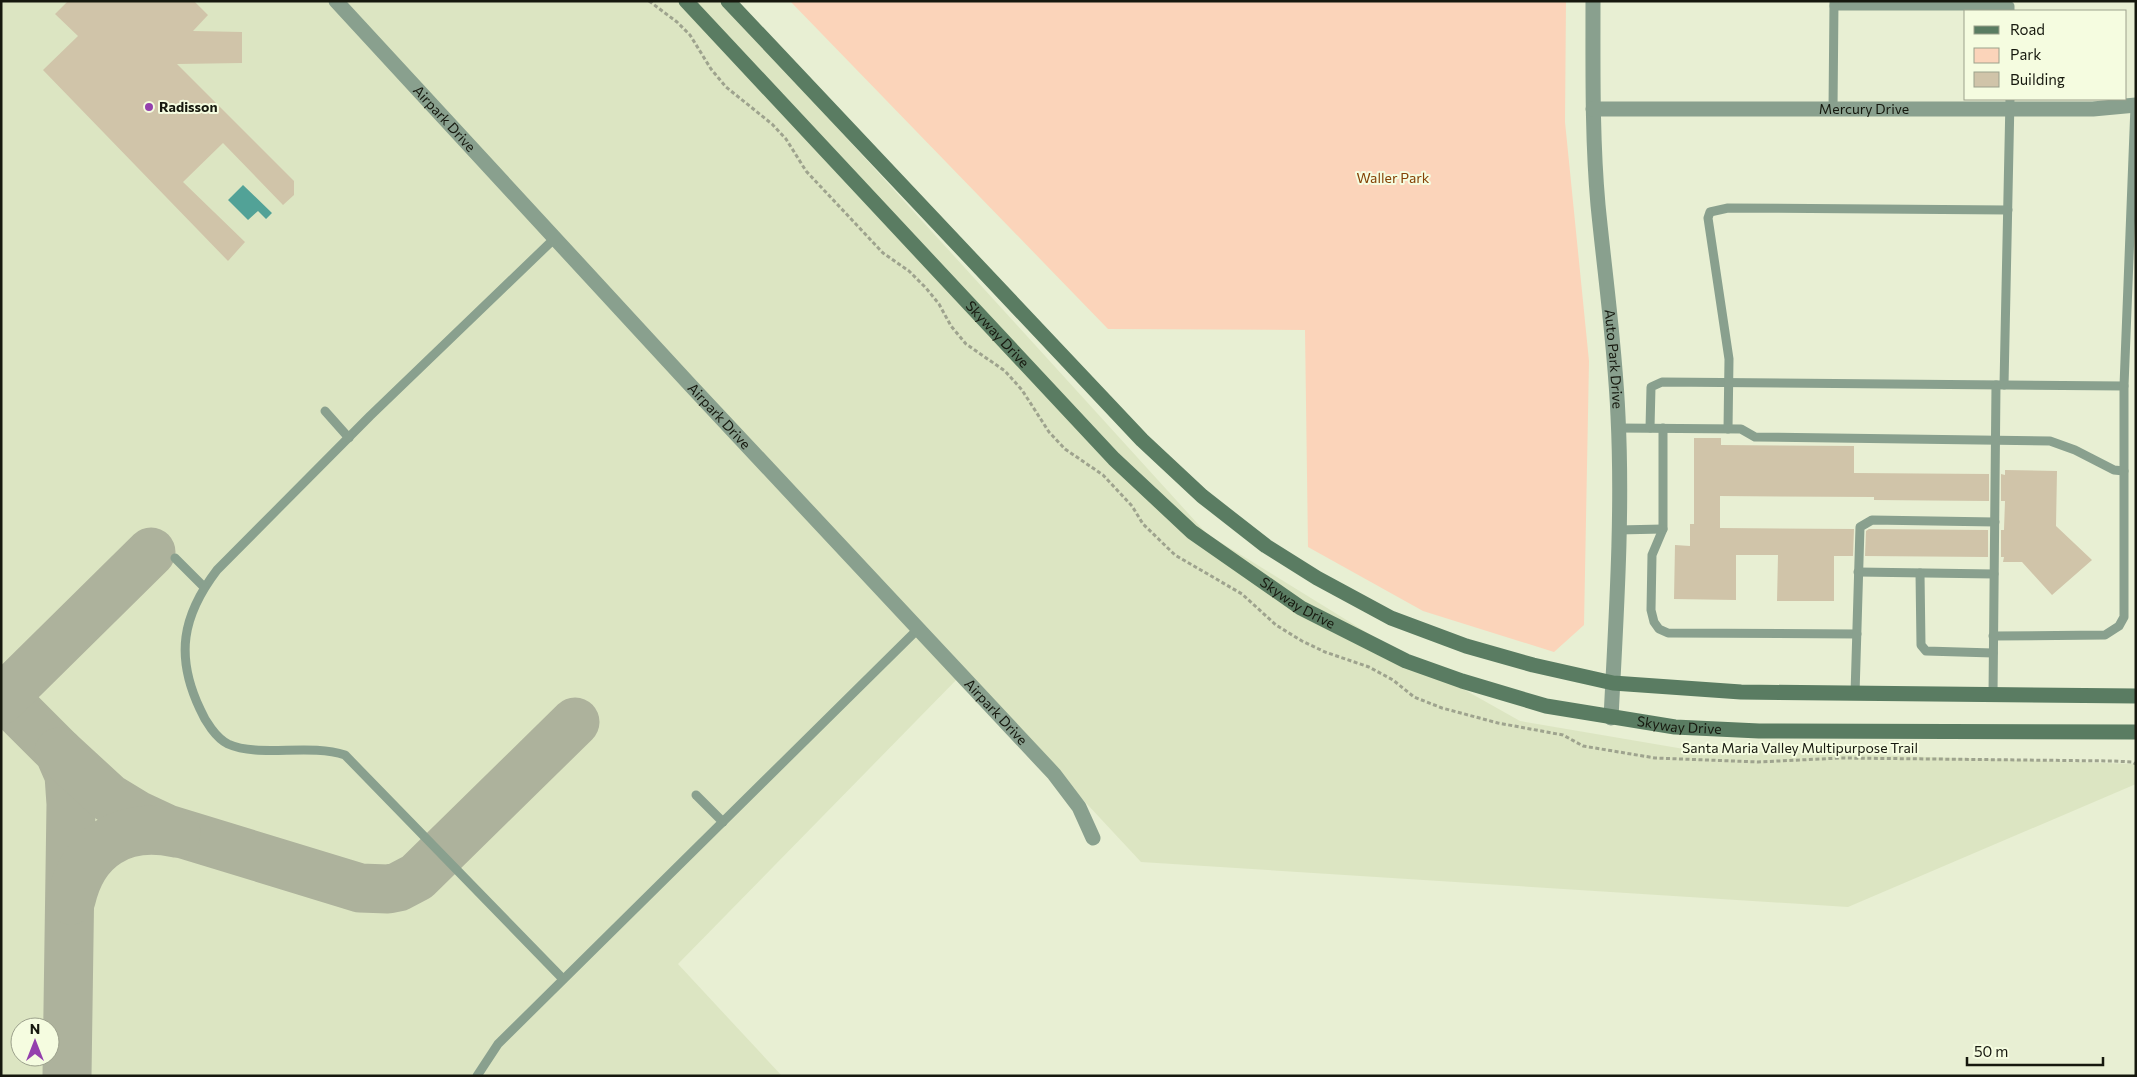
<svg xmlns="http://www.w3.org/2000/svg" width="2137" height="1077" font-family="Commissioner,sans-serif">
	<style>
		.built { fill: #dce5c2; fill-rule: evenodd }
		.green { fill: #fbd4ba }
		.water { fill: #52a297 }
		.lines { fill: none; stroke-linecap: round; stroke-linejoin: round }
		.taxiway { stroke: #adb29c; stroke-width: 49 }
		.building { fill: #d0c4a9 }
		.path { stroke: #9ea38e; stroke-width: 3; stroke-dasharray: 4 2.5; stroke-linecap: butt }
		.lane { stroke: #89a08e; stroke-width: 9 }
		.street { stroke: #89a08e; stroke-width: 15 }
		.secondary { stroke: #5a7c62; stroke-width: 15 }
		.poi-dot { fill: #9440ad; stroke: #f5fce0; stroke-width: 2 }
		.labels { text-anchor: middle; stroke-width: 4; stroke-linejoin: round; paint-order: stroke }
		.poi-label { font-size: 14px; font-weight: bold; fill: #16180e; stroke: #f5fce0; text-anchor: start }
		.street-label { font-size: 14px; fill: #16180e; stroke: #f5fce0 }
		.park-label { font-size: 14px; fill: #844205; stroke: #f5fce0 }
	</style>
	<rect width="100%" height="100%" fill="#e8efd3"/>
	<!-- built -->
	<path class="built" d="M1 1H722L1207 534 1408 658 1520 721 1684 749 2136 764V784L1848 907 1141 862 964 672 678 964 782 1076H1ZM20 1027H50V1057H20Z"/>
	<!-- green -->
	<polygon class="green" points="790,1 1566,1 1565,122 1589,361 1584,625 1554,652 1423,611 1308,547 1305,330 1108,329"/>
	<!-- water -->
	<polygon class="water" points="243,185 272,213 266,219 258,211 248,220 228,200"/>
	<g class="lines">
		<!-- taxiway -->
		<g class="taxiway">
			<polyline points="1,694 59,752 69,775 71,804 67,1076"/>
			<polyline points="1,700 151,552"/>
			<polyline points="59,752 109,798 137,815 167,829 360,888 388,889 398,887 417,877 575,722"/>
			<path d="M71 900C83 846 123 822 176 833"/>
		</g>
	</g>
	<!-- building -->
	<g class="building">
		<polygon points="68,1 194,1 208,15 193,31 242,32 242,63 177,64 294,181 294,195 283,205 223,143 183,182 245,242 228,261 43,70 78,36 55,14"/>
		<polygon points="1694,438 1721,438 1721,445 1854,446 1854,473 1989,474 1989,501 1874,500 1874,497 1720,496 1720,528 1854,529 1853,556 1834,556 1834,601 1777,601 1778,555 1736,555 1736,600 1674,599 1675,545 1690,546 1690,524 1694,524"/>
		<polygon points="2005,470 2057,471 2056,526 2092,560 2052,595 2022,562 2003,562 2004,557 2001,557 2001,530 2004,530 2005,501 2001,501 2001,474 2005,475"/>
		<polygon points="1869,529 1988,530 1988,557 1865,556 1866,531"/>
	</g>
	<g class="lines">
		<!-- path -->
		<polyline class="path" points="649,1 677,22 690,35 711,69 726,87 772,124 786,139 806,171 883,253 909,271 926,288 939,304 951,326 966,344 1005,371 1022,390 1049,432 1065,449 1103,475 1132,506 1143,524 1175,555 1242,594 1276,625 1302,641 1325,652 1369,667 1393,680 1414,697 1442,708 1498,723 1563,735 1583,746 1655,758 1758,762 1841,758 2113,761 2132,762 2136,764"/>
		<!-- lane -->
		<g class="lane">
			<polyline points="1834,6 2010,6 2010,11"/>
			<polyline points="1833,109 1834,2"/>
			<path d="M555 238 370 416 217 570C182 616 175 656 200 709 205 721 216 738 228 744 259 758 309 743 345 755L563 979"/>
			<polyline points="2004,385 2010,99"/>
			<polyline points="325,411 349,438"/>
			<polyline points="1618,428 1741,429 1755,437 2050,441 2075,450 2114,470 2124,471"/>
			<polyline points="1650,428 1651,387 1662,382 2124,386"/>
			<polyline points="1663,428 1663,529 1652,555 1651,610 1654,622 1659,629 1668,633 1857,634"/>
			<polyline points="1728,429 1729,359 1708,218 1710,212 1728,208 2008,210"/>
			<polyline points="1618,530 1663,529"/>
			<polyline points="175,558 204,587"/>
			<polyline points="1858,572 1994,574"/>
			<polyline points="1920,573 1921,645 1926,651 1993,653"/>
			<polyline points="1993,636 2105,635 2119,626 2124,617 2124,386 2135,106"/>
			<polyline points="1855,694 1860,527 1872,520 1995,522"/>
			<polyline points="1993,695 1996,385"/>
			<polyline points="696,795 723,822"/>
			<polyline points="477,1076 498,1044 919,628"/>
		</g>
		<!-- street -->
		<g class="street">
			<path id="s1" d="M336 1 692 387 1054 774 1079 807 1093 838"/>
			<path id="s2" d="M1593 1C1593 69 1592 138 1598 205 1605 276 1615 345 1618 416 1623 516 1616 618 1611 718"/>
			<path id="s3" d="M1593 109H2093L2136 105"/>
		</g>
		<!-- secondary -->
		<g class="secondary">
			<path id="s4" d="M686 1 1114 459 1192 532 1301 608 1406 661 1462 681 1546 706 1675 727 1759 731 2136 732"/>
			<polyline points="728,1 1142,440 1202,496 1266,546 1317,578 1391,618 1466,646 1533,665 1613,683 1741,692 2136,696"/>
		</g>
	</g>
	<!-- markers -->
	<circle class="poi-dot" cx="149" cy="107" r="5"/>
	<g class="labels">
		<!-- poi labels -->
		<g class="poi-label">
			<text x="159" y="112">Radisson</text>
		</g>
		<!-- street labels -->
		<g class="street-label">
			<text dy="5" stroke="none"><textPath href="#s3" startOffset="271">Mercury Drive</textPath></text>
			<text dy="5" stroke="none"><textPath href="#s1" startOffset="160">Airpark Drive</textPath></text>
			<text dy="5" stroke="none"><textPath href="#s4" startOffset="456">Skyway Drive</textPath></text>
			<text dy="5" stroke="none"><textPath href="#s2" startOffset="359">Auto Park Drive</textPath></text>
			<text dy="5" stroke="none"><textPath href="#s1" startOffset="565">Airpark Drive</textPath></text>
			<text dy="5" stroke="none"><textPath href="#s4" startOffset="861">Skyway Drive</textPath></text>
			<text dy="5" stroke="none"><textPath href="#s1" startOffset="970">Airpark Drive</textPath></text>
			<text dy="5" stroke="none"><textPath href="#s4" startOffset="1266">Skyway Drive</textPath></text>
			<text x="1800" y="753">Santa Maria Valley Multipurpose Trail</text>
		</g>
		<!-- park labels -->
		<g class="park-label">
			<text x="1393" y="183">Waller Park</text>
		</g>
	</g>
	<!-- border -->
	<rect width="2137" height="1077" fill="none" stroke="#16180e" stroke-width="5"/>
	<!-- legend -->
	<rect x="1964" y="10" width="162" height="90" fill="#f5fce0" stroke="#9ca18c"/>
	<rect x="1974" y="26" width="25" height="8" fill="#5a7c62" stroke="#9ca18c"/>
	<text x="2010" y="35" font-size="15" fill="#16180e">Road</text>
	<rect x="1974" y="48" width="25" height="15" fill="#fbd4ba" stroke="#9ca18c"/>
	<text x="2010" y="60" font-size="15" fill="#16180e">Park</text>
	<rect x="1974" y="72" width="25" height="15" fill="#d0c4a9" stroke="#9ca18c"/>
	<text x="2010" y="85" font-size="15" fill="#16180e">Building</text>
	<!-- north arrow -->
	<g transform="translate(35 1042)"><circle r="24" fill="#f5fce0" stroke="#9ca18c"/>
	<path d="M0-4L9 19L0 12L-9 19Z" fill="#9440ad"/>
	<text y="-8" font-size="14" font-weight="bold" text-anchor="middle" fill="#16180e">N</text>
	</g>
	<!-- scale -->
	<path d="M1967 1057v8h136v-8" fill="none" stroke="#16180e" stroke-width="2.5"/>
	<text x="1974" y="1057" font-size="15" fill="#16180e" stroke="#f5fce0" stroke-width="4" paint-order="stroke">50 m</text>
</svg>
